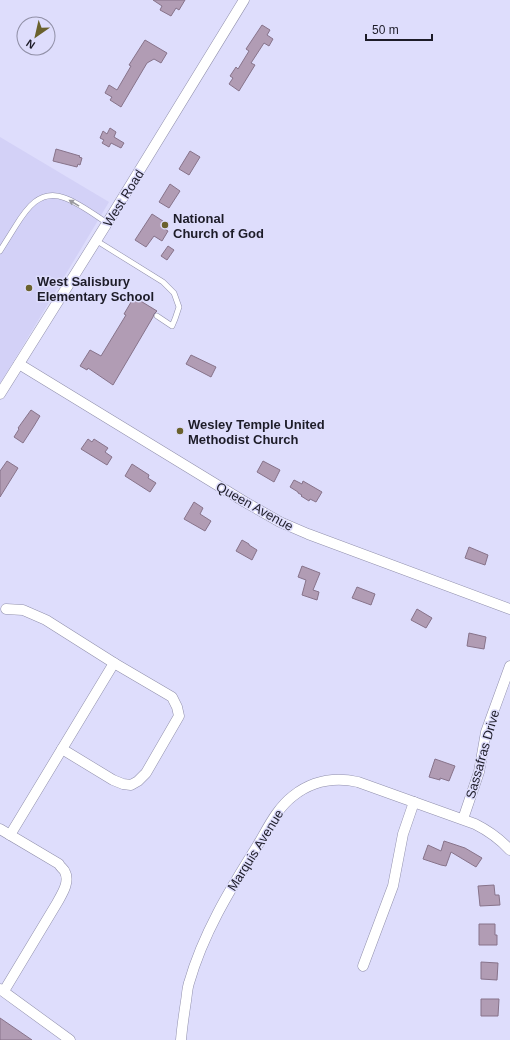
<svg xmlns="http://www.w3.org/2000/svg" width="510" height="1040" font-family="Helvetica,sans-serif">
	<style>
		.built { fill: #d3d1f7 }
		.building { fill: #b19cb4; stroke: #87738a }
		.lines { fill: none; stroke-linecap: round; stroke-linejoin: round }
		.lane-casing { stroke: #9190ac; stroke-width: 6 }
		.street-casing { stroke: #9190ac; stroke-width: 11 }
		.lane { stroke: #fff; stroke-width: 5 }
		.street { stroke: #fff; stroke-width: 10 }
		.oneway { fill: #99999e }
		.poi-dot { fill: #6a612d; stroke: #deddfc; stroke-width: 1.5 }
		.labels { text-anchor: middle; stroke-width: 3; stroke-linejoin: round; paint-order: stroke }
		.street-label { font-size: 13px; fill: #1d1c28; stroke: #deddfc }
		.poi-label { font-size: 13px; font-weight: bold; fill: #1d1c28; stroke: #deddfc; text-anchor: start }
	</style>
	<rect width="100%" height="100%" fill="#deddfc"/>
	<!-- built -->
	<polygon class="built" points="0,137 109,202 0,384"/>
	<!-- building -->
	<g class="building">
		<polygon points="153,0 185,0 179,10 176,8 171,16 160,10 162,6"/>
		<polygon points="262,25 270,30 267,35 273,39 269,46 264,43 251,63 255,65 239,91 229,84 233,78 230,76 236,67 238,69 249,51 246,49"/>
		<polygon points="145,40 167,53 161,63 154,59 147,63 121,107 110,100 112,97 105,93 109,85 117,90 131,66 129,65"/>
		<polygon points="110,128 116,132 114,137 124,143 121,148 111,143 109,147 102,143 104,140 100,138 103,131 107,134"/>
		<polygon points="56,149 80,156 79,157 82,158 80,165 78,164 77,167 53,161"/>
		<polygon points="190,151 200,157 189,175 179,169"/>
		<polygon points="170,184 180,191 169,208 159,202"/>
		<polygon points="152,214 166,223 163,228 168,231 162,241 154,236 146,247 135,240"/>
		<polygon points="168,246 174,250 167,260 161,256"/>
		<polygon points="134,297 157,311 154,314 153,317 113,385 88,368 87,370 80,366 90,350 101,356 126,315 124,314"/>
		<polygon points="191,355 216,367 211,377 186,364"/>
		<polygon points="31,410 40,416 34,426 23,443 14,437 19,429 18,428"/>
		<polygon points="88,439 92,442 94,439 108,448 105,452 112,457 107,465 81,449"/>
		<polygon points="7,461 18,468 0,497 0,471"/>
		<polygon points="263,461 280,470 274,482 257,472"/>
		<polygon points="132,464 149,475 148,478 156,483 150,492 125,476"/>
		<polygon points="294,480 302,484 303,481 322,492 316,502 310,499 309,501 301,496 302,495 298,493 298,492 290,487"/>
		<polygon points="194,502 203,508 200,514 211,521 205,531 184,519"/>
		<polygon points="242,540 249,544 249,545 257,550 252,560 236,551"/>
		<polygon points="469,547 488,555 485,565 465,558"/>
		<polygon points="302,566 320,573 313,590 319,592 317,600 302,595 306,580 298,577"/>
		<polygon points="357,587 375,594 371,605 352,598"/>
		<polygon points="417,609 432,618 426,628 411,620"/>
		<polygon points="469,633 486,637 484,649 467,646"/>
		<polygon points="435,759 455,766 449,781 440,778 440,780 429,777"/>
		<polygon points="444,841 465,848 482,858 476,867 451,852 446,866 441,865 423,859 428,845 441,851"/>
		<polygon points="494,885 495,895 499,895 500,905 480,906 478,886"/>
		<polygon points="479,924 495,924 495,935 497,935 497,945 479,945"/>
		<polygon points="481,962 498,963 497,980 481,979"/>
		<polygon points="481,999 499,999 498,1016 481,1016"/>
		<polygon points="0,1018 32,1040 0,1040"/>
	</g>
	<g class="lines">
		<defs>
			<g id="lane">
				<polyline points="97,241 163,282 174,293 179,307 175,319 172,326 157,316"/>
				<path d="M0 251C5 243 10 235 15 227 26 209 40 188 65 198 79 203 95 215 107 223"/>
			</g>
			<g id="street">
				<polyline points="19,364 245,502 280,522 308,534 510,609"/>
				<polyline points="0,394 114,212 244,0"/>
				<polyline points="6,609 23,610 46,620 114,663 10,835"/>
				<polyline points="62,749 113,780 123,784 131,785 138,781 146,773 179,716 177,707 172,697 114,663"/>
				<polyline points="463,819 479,772 486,732 510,666"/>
				<path d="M0 829 59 864C60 867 64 869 65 872 70 882 62 894 57 903L4 991"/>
				<polyline points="363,966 393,886 403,834 414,802"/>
				<polyline points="0,989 70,1040"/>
				<path d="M181 1040C182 1027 184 1014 186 1001 187 995 187 989 189 983 203 934 229 891 256 848 267 830 276 809 293 796 312 781 335 777 358 782L475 824C489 831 499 838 510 850"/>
			</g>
		</defs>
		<!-- lane casing -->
		<use href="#lane" class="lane-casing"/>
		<!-- street casing -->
		<use href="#street" class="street-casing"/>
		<!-- lane -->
		<use href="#lane" class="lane"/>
		<!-- street -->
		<use href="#street" class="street"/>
	</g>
	<!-- one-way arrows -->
	<defs><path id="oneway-solid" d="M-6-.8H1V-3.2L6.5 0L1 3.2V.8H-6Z"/></defs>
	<use class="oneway" href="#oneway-solid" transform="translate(74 203) rotate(-149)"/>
	<!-- markers -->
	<g class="poi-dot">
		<circle cx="165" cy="225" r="4"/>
		<circle cx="29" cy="288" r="4"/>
		<circle cx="180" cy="431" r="4"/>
	</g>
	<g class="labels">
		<!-- street labels -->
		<g class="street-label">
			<text transform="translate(123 198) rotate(-58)" y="5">West Road</text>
			<text transform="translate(255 506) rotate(29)" y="5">Queen Avenue</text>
			<text transform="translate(482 754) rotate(-74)" y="5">Sassafras Drive</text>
			<text transform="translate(255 850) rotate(-58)" y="5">Marquis Avenue</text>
		</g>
		<!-- poi labels -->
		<g class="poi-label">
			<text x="173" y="223">National<tspan x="173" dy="15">Church of God</tspan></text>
			<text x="37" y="286">West Salisbury<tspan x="37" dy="15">Elementary School</tspan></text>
			<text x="188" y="429">Wesley Temple United<tspan x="188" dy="15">Methodist Church</tspan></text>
		</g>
	</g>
	<!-- north arrow -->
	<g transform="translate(36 36) rotate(214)"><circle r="19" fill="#deddfc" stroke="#9190a7"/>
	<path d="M0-3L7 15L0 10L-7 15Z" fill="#6a612d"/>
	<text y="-6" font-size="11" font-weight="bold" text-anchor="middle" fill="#1d1c28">N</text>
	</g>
	<!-- scale -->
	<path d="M366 34v6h66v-6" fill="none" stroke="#1d1c28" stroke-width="2"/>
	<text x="372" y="34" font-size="12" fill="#1d1c28" stroke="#deddfc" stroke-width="3" paint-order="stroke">50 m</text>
</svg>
